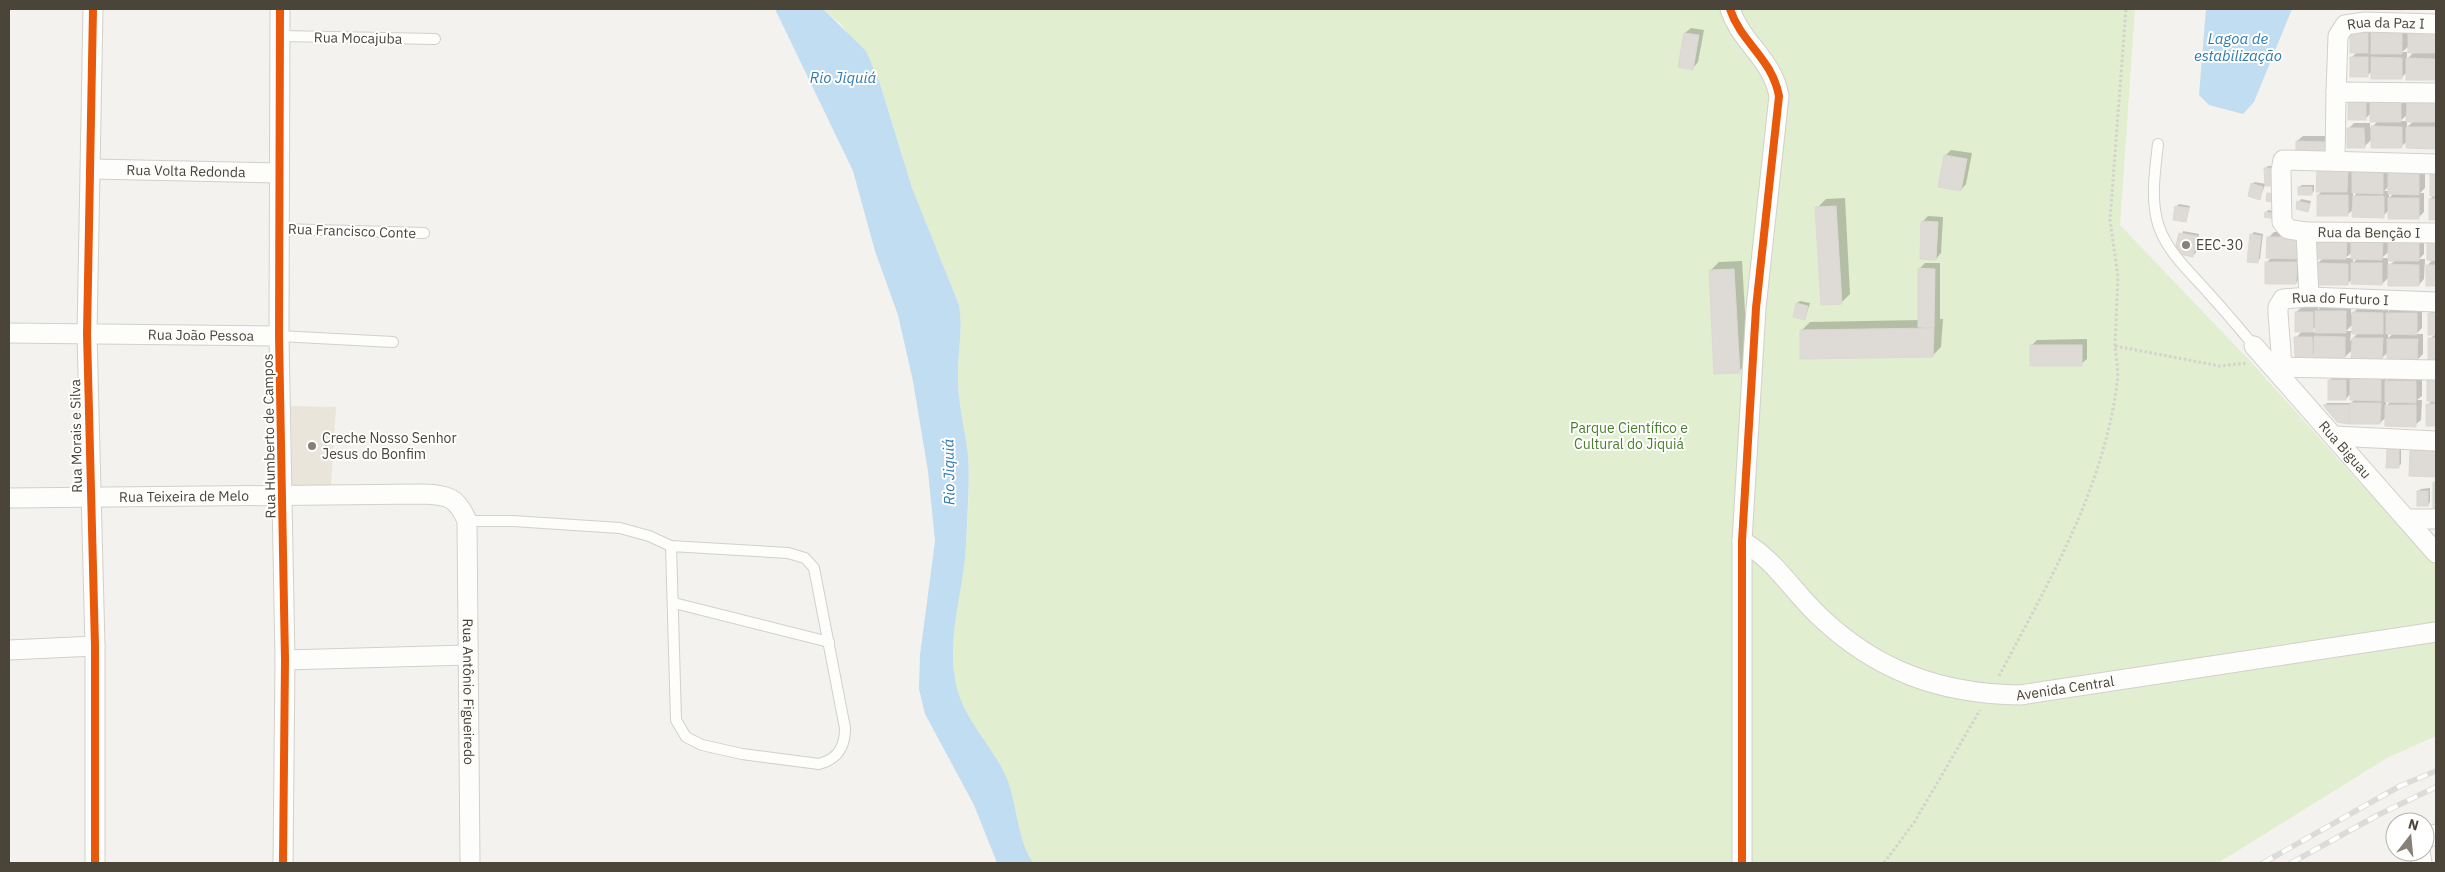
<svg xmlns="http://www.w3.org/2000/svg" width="2445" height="872" font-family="'IBM Plex Sans',sans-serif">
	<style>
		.education { fill: #eae5da }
		.green { fill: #e1eecf }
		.water { fill: #c0ddf1 }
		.shadow { fill: #0003; fill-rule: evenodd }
		.building { fill: #dedbd6; stroke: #dcd9d4 }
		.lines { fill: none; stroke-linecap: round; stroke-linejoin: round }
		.service-casing { stroke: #d2d0cb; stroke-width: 12 }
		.minor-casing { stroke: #d2d0cb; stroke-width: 21 }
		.path { stroke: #d3d2cc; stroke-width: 3; stroke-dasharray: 2.5 2.5; stroke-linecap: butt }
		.service { stroke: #fdfdfc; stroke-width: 10 }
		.minor { stroke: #fdfdfc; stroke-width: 19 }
		.rail-casing { stroke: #dbdbda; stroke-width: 5.5 }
		.rail { stroke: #fff; stroke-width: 4; stroke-dasharray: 11; stroke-linecap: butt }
		.cycleway-casing { stroke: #fff; stroke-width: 11 }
		.cycleway { stroke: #e8590c; stroke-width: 8 }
		.poi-dot { fill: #868178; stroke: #fff; stroke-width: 2 }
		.labels { text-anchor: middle; stroke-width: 4; stroke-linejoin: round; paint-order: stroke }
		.street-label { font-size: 14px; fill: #4b4439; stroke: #fff }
		.poi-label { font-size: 14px; fill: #4b4439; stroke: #fff; text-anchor: start }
		.park-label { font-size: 14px; fill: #4a7f2a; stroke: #fff }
		.water-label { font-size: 15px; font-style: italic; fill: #2e7ab2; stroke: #fff }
	</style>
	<rect width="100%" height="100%" fill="#f4f2ee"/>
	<!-- education -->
	<polygon class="education" points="291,406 336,407 331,486 292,486"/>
	<!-- green -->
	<path class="green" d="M823 9H2135L2120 225 2250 361 2357 480 2436 564V736L2387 758 2218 863H1033C1017 838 1018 811 1009 784 997 750 966 724 957 688 945 641 962 594 966 546 968 519 970 481 968 455 965 428 957 401 958 373 958 349 963 330 959 305L912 188 880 84 842 25Z"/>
	<!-- water -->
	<g class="water">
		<path d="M775 9H823L866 51 880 84 912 188 959 305C963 330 958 349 958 373 957 401 965 428 968 455 970 480 967 520 966 546 963 594 945 641 957 688 966 724 997 750 1009 784 1018 811 1017 838 1033 863H997L974 805 925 714 919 689 920 655 935 541 928 471 913 381 898 315 875 251 853 171Z"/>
		<polygon points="2206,9 2292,9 2254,102 2243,114 2209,105 2199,95"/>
	</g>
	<!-- shadow -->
	<g class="shadow">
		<path d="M2415 26H2436V79L2407 78V72L2401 78 2372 71 2367 76 2351 58 2357 52 2351 34 2373 28V32L2378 27 2407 28V34ZM2409 46 2415 51 2407 59V52H2402Z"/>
		<polygon points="1691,28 1704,30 1698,62 1693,68 1685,33"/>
		<path d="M2407 95 2406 102 2414 95H2436V148L2407 147V141L2401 147 2372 139 2364 147 2348 129 2354 123H2370V129L2378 121 2371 113 2366 118 2349 100ZM2408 114 2414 121 2407 127V121H2400Z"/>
		<polygon points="2303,136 2331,136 2331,148 2297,141"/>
		<polygon points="1951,150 1972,153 1966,184 1961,190 1945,156"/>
		<path d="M2324 165 2353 166V172L2359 166 2388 167V175L2395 168H2425V188L2420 193H2424V212L2418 218 2389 210 2383 216 2354 209 2347 215 2318 195 2322 191 2318 171ZM2390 185V191H2384ZM2353 192H2358L2353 197ZM2389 193H2394L2389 198Z"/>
		<polygon points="2268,166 2281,166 2279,185 2265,185 2260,198 2252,184 2255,182 2266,184 2266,168"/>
		<polygon points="2436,170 2436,219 2430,219 2430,199 2435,194 2431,175"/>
		<polygon points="2302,185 2314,185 2314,191 2311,194 2299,187"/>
		<polygon points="1845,198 1850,294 1841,303 1817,208 1826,199"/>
		<polygon points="2301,199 2311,201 2308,210 2299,202"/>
		<polygon points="2179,204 2190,206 2186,221 2177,206"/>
		<polygon points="2268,210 2280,212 2265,216"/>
		<polygon points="1928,216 1943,217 1941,253 1936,259 1923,221"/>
		<polygon points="2183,231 2199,234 2196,253 2193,255 2176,252"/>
		<polygon points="2254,232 2263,234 2260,259 2257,261 2251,235"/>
		<polygon points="2274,232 2303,232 2302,277 2296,283 2267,262 2272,257 2268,238"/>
		<path d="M2424 234V254L2419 259H2425L2424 279 2419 285 2390 276 2382 284 2353 278 2347 284 2318 263 2324 257 2317 238ZM2353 251 2352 258H2345L2349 255ZM2389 251V258H2382ZM2353 258H2358L2353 263ZM2388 259 2395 260 2388 267Z"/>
		<polygon points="2436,234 2436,285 2427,285 2428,265 2433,259"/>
		<polygon points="1742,261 1748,363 1739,371 1710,271 1719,262"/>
		<polygon points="1925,263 1940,263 1940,319 1943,319 1941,347 1932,356 1801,331 1810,322 1919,320 1919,269"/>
		<polygon points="1800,301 1810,303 1805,319 1797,303"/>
		<path d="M2318 306V310L2322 306H2351V315L2359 307H2388V312L2393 307 2422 308V328L2416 334H2423V354L2417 360 2388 352 2382 358 2353 349 2345 357 2315 353 2312 356 2296 338 2303 330 2296 312 2302 307ZM2353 324V331H2346ZM2316 326V332H2310ZM2351 332 2358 333 2350 341ZM2388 333H2394L2388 338Z"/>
		<polygon points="2435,308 2436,358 2429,358 2430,339 2435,334 2429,314"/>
		<polygon points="2087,339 2087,359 2081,364 2031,346 2037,340"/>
		<path d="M2357 374H2387L2386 381 2392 375 2422 376V396L2417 400H2422L2421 420 2415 425 2386 417 2380 423 2351 420 2348 423 2325 405 2327 403H2351L2355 399 2351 393 2346 399 2329 381 2335 375H2351V379ZM2386 401H2391L2386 406Z"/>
		<polygon points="2434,375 2436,375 2436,425 2427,424 2428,405 2432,400 2428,381"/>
		<polygon points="2420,441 2436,442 2436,476 2410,475 2411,450"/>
		<polygon points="2390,447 2401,447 2401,464 2398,467 2388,450"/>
		<polygon points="2430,488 2430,502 2428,505 2418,491 2421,489"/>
	</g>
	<!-- building -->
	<g class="building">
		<polygon points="2373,9 2404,9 2404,10"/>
		<polygon points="2408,31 2436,32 2436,53 2408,53"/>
		<polygon points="2371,32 2402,33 2402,54 2371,54"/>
		<polygon points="1684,33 1699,35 1693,70 1678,67"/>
		<rect x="2350" y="33" width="18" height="20"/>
		<rect x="2350" y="57" width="18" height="20"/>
		<polygon points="2371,57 2402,58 2402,79 2371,79"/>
		<polygon points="2406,58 2436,59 2436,80 2406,80"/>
		<rect x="2348" y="100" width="18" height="20"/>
		<polygon points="2370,100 2401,101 2401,122 2370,122"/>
		<polygon points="2407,100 2436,101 2436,122 2406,122"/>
		<polygon points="2371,126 2402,127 2402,148 2371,148"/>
		<polygon points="2406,127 2436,127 2436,149 2406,148"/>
		<polygon points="2347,128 2364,128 2365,148 2347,148"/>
		<polygon points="2296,141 2326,142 2326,155 2296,154"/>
		<polygon points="1944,155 1967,159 1961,191 1938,187"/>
		<polygon points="2264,168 2279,168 2280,186 2265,186"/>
		<polygon points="2317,171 2348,171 2347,192 2316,192"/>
		<polygon points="2352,172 2383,172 2383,194 2352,193"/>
		<polygon points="2388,173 2419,173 2419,195 2388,194"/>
		<rect x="2430" y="174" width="6" height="22"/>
		<polygon points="2251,183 2263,187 2260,200 2248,196"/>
		<rect x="2298" y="187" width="14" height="8"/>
		<polygon points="2267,193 2279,195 2278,203 2266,201"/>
		<rect x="2317" y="195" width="31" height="21"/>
		<polygon points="2353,196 2384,196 2384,218 2352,217"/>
		<rect x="2388" y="198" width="31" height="21"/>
		<rect x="2429" y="199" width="7" height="21"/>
		<polygon points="2297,201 2310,204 2308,212 2296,209"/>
		<polygon points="1836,206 1842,304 1821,305 1815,207"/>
		<polygon points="2175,206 2189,208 2186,222 2173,220"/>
		<polygon points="2265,212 2278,214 2277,219 2264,217"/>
		<polygon points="1921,221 1938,222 1936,260 1920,259"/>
		<polygon points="2179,233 2197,236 2193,257 2174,253"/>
		<polygon points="2250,234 2261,236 2258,263 2247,262"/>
		<polygon points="2267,237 2298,237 2298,259 2266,258"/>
		<polygon points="2316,237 2347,237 2346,259 2315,259"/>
		<polygon points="2351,238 2383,238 2382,260 2351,259"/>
		<polygon points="2388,239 2419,240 2419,261 2388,261"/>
		<polygon points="2427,239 2436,239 2436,261 2427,260"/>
		<polygon points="2265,262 2297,262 2296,284 2265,284"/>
		<polygon points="2316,263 2348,264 2348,285 2316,285"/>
		<polygon points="2351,263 2382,263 2382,285 2351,284"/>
		<polygon points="2388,264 2419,265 2419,286 2388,286"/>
		<rect x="2426" y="265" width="10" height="21"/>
		<polygon points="1918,268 1935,269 1934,328 1918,327"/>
		<polygon points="1734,269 1740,373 1714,374 1709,270"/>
		<polygon points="1796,303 1808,306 1805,320 1793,317"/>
		<rect x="2315" y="311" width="31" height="22"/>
		<rect x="2295" y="312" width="18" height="20"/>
		<polygon points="2352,312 2383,313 2383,334 2352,334"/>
		<polygon points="2386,313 2417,313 2417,335 2386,334"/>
		<rect x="2428" y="313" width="8" height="22"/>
		<polygon points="1934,328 1933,357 1800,359 1800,330"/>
		<polygon points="2314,336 2345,337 2345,358 2314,358"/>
		<polygon points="2294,337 2312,337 2313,357 2295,357"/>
		<polygon points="2352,338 2383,338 2382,360 2351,359"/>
		<rect x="2428" y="338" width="8" height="22"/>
		<polygon points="2387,339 2418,339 2417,361 2387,361"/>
		<rect x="2030" y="345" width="52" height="21"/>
		<polygon points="2350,379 2381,379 2381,401 2350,400"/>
		<rect x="2328" y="380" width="18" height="20"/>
		<polygon points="2427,380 2436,380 2436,402 2427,401"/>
		<polygon points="2385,381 2416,381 2416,403 2385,402"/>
		<polygon points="2350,403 2381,403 2380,424 2349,424"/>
		<rect x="2426" y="404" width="10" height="22"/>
		<polygon points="2323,405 2350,405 2348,424 2337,422"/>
		<polygon points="2385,405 2416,405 2416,427 2385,426"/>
		<polygon points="2387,449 2399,449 2399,468 2386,468"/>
		<polygon points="2410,450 2436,451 2436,477 2409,476"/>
		<rect x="2433" y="482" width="3" height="29"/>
		<rect x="2417" y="491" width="11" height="15"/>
	</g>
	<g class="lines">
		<defs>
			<g id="service">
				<polyline points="281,36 435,39"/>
				<path d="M2158 144C2155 171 2150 201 2159 227 2168 252 2187 269 2204 288 2221 307 2238 326 2254 346"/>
				<polyline points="280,229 424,233"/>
				<polyline points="279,336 393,342"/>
				<path d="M467 521H513L620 528 649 536 671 546 788 553 805 558 814 568 845 728C845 747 838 759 819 764L742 754 702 745 686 737 676 720 671 546"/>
				<polyline points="674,603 829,642"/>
			</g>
			<g id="minor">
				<polyline points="93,9 87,334 95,646 95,863"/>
				<polyline points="280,9 279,336 285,660 283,863"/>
				<path d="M1730 9C1741 43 1772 58 1779 96L1756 308 1742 541V863"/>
				<path id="s1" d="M2336 92 2338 36 2345 25 2365 22 2436 24"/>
				<polyline points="2335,161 2336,92 2436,93"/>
				<path id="s2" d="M92 169 279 173"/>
				<polyline points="2306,232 2288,229 2282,222 2281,171 2283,160 2436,164"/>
				<path id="s3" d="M2309 297 2306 232 2436 233"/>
				<path id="s4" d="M9 333 279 336"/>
				<path id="s5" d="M2254 346 2436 553"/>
				<path id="s6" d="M2282 366 2278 313V307L2283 299 2309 297 2436 302"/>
				<polyline points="2274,367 2436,370"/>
				<polyline points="2334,436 2436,441"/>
				<path id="s7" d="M9 498 423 494C448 495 457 497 467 521L470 863"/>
				<polyline points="2406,519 2436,519"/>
				<path id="s8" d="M1742 541C1774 559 1792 590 1818 615 1876 671 1941 694 2020 695L2436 632"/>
				<polyline points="9,650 95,646"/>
				<polyline points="285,660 468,655"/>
				<polyline points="2425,839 2436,834"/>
				<polyline points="2420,852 2422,863"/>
			</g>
		</defs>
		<!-- service casing -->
		<use href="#service" class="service-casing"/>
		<!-- minor casing -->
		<use href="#minor" class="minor-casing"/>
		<!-- path -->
		<g class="path">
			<polyline points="2115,346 2118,277 2110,220 2126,9"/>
			<path d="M1999 676C2048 583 2103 491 2117 384 2119 372 2116 358 2115 346L2220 366 2247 363"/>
			<polyline points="1884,863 1915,821 1980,710"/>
		</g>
		<!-- service -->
		<use href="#service" class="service"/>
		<!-- minor -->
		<use href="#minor" class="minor"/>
		<defs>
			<g id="rail">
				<polyline points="2263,863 2400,786 2436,771"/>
				<polyline points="2291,863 2378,815 2436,787"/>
			</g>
		</defs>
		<!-- rail casing -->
		<use href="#rail" class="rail-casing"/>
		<!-- rail -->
		<use href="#rail" class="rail"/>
		<defs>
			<g id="cycleway">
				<polyline points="93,9 87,334 95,646 95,863"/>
				<polyline points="280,9 279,336 285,660 283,863"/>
				<path d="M1730 9C1741 43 1772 58 1779 96L1756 308 1742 541V863"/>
			</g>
		</defs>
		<!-- cycleway casing -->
		<use href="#cycleway" class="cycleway-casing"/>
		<!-- cycleway -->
		<use href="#cycleway" class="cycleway"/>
	</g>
	<!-- markers -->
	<g class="poi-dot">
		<circle cx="2186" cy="245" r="5"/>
		<circle cx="312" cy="446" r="5"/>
	</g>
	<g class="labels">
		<!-- street labels -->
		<g class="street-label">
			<text dy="5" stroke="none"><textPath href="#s1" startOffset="110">Rua da Paz I</textPath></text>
			<text transform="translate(358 38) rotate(1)" y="5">Rua Mocajuba</text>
			<text dy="5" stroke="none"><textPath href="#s2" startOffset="94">Rua Volta Redonda</textPath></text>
			<text transform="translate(352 231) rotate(2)" y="5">Rua Francisco Conte</text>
			<text dy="5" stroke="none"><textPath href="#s3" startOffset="128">Rua da Benção I</textPath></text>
			<text dy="5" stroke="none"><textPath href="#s6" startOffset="126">Rua do Futuro I</textPath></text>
			<text dy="5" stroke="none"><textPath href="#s4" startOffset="192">Rua João Pessoa</textPath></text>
			<text transform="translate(76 436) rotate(-91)" y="5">Rua Morais e Silva</text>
			<text transform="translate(269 436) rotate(-91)" y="5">Rua Humberto de Campos</text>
			<text dy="5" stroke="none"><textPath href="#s5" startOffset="138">Rua Biguau</textPath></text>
			<text dy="5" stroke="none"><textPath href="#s7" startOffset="175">Rua Teixeira de Melo</textPath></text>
			<text dy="5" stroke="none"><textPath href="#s8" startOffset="375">Avenida Central</textPath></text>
			<text dy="5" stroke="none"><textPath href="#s7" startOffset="641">Rua Antônio Figueiredo</textPath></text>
		</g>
		<!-- poi labels -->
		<g class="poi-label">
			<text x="2196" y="250">EEC-30</text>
			<text x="322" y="443">Creche Nosso Senhor<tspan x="322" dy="16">Jesus do Bonfim</tspan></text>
		</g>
		<!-- park labels -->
		<g class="park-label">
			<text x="1629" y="433">Parque Científico e<tspan x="1629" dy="16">Cultural do Jiquiá</tspan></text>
		</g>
		<!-- water labels -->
		<g class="water-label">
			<text x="2238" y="44">Lagoa de<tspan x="2238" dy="17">estabilização</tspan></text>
			<text x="843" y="83">Rio Jiquiá</text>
			<text transform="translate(949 472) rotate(-91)" y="5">Rio Jiquiá</text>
		</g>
	</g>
	<!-- border -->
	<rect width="2445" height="872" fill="none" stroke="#4b4439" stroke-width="20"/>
	<!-- north arrow -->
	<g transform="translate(2410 837) rotate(16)"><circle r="24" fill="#ffffff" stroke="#b7b4b0"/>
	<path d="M0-4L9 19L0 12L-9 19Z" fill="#868178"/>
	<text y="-8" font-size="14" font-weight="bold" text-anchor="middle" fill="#4b4439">N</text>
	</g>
</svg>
